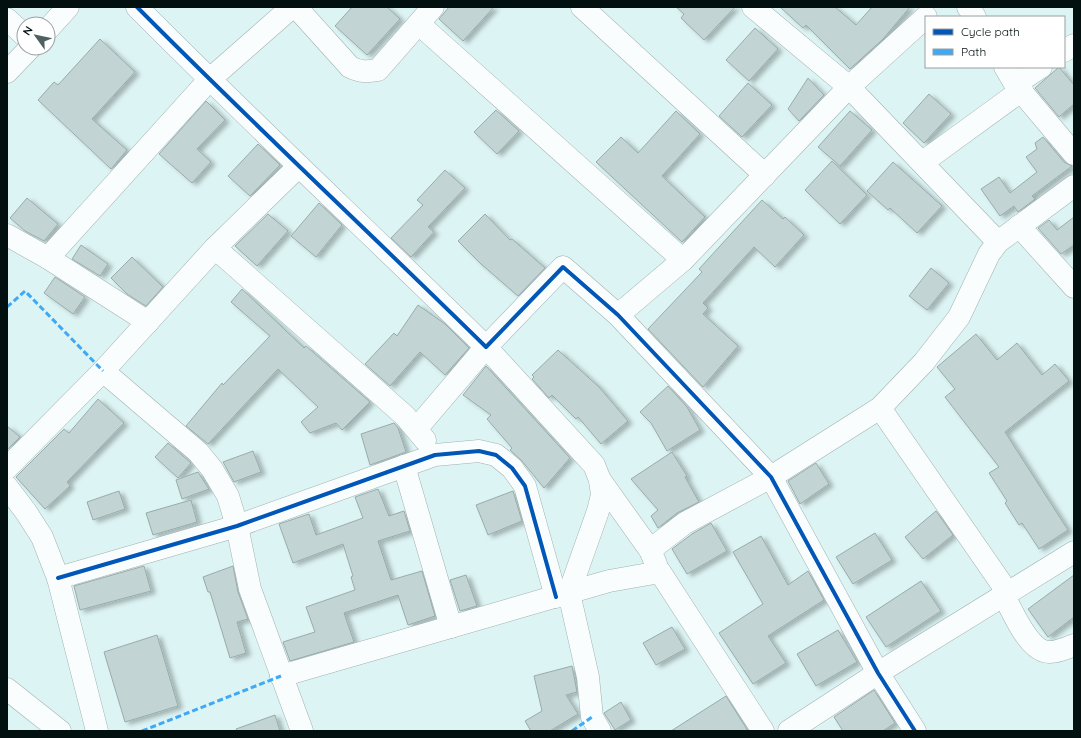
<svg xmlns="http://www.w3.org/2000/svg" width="1081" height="738" font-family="Quicksand,sans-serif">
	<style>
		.building { fill: #c2d4d4; stroke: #99abab; filter: url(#shadow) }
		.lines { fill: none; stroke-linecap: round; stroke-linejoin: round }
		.minor-casing { stroke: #a0b1b1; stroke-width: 23 }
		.trunk-casing { stroke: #a0b1b1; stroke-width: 23 }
		.minor { stroke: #fafdfd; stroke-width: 22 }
		.trunk { stroke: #fafdfd; stroke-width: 22 }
		.quiet { stroke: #3fa9f5; stroke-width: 3; stroke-dasharray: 6 3; stroke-linecap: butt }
		.cycleway-casing { stroke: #fff; stroke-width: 6 }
		.cycleway { stroke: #0057b8; stroke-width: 4 }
	</style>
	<defs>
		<filter id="shadow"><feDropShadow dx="4.5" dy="2.5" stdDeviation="2" flood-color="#0004"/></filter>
	</defs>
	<rect width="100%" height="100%" fill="#ddf4f4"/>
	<!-- building -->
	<g class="building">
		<polygon points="352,7 387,7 400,19 367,55 335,26"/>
		<polygon points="449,7 494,7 463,41 439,19"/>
		<polygon points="676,7 735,7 704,40 681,18 684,14"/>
		<polygon points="780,7 835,7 856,25 872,7 910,7 883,39 850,69 806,25 803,28"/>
		<polygon points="755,28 778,49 749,81 726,60"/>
		<polygon points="100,39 135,72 92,119 127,150 111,169 38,100 54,82 58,85"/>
		<polygon points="1059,67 1074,85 1074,104 1059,117 1035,88"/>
		<polygon points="808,78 824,95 799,121 788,109"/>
		<polygon points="748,83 772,105 742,137 719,116"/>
		<polygon points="929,94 951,114 924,143 903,123"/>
		<polygon points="206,101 225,120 197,149 211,162 192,183 159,154"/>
		<polygon points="496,110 519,131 497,154 474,132"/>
		<polygon points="676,111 700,134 662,176 705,217 682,242 596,162 621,137 638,153"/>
		<polygon points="850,111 872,130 840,166 818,147"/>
		<polygon points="1043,137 1064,162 1072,166 1032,196 1035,199 1018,212 1014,206 1000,216 981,189 999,177 1010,193 1037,172 1026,157 1037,149 1035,143"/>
		<polygon points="258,144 280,165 250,196 228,176"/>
		<polygon points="832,161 867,195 840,224 805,190"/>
		<polygon points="893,162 942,206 917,233 890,208 888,210 867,191"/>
		<polygon points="445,170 465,188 428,227 434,232 411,257 391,238 423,205 417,200"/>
		<polygon points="27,198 58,224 44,241 25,231 10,218"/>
		<polygon points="762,200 783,219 785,217 804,235 775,267 754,247 703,303 708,308 703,314 738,346 703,387 648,329 702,272 699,269"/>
		<polygon points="319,203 342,225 316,257 291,236"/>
		<polygon points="268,214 288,231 257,266 235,246"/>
		<polygon points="485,214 510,240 512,239 545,268 518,296 481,264 458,241"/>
		<polygon points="1074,217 1074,245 1061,254 1038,228 1049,220 1057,230"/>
		<polygon points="81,245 108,264 100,276 72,259"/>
		<polygon points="132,257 163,287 146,306 127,294 111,278"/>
		<polygon points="931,268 949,283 927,310 909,296"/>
		<polygon points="55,277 85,297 73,314 44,293"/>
		<polygon points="242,289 304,348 306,346 370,402 342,430 336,423 310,433 301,422 318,407 278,369 208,444 186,426 222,383 223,385 270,336 231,302"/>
		<polygon points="418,305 445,324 469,348 445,375 420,352 390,386 365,364 394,333 397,336"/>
		<polygon points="976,334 997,360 1017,343 1042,375 1055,364 1069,381 1005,432 1068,530 1039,549 1022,523 1019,525 1005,503 1007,501 989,473 999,467 945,397 955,389 937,367"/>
		<polygon points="558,350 599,387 628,421 601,444 578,417 576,419 552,395 549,398 532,379 534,377 532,375"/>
		<polygon points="486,366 570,458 544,488 522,461 510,450 512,448 487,419 491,415 463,395"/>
		<polygon points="668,386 687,407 700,430 667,451 651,423 640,412"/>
		<polygon points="98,399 124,423 67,482 70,486 45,509 16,477 64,429 69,433"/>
		<polygon points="394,423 398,428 406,452 370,465 361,434"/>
		<polygon points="7,426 20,437 7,450"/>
		<polygon points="168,443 191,463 178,478 155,457"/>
		<polygon points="253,451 261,472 234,482 223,462"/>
		<polygon points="672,452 687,476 685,477 699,502 677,513 658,528 651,516 658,510 631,479"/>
		<polygon points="816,463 829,484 800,504 788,481"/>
		<polygon points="198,472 209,489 182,499 176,480"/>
		<polygon points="378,489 389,516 404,511 410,531 378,541 391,580 422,571 435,616 408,625 398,595 344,613 354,642 290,661 283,642 315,632 306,607 355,590 351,577 353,576 343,544 293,563 279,524 309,514 316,535 363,518 355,497"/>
		<polygon points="119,491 125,509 93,520 87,502"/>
		<polygon points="513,491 522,521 488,535 476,505"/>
		<polygon points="191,500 197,522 153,535 146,513"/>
		<polygon points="936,511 953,535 923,559 905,537"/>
		<polygon points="711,523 727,551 687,574 672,549 692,534"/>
		<polygon points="875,533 892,560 853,584 836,557"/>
		<polygon points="761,536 788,585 808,571 824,600 768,636 786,663 753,684 719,633 763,604 733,552"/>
		<polygon points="144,566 151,591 80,610 74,586"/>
		<polygon points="233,566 238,592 248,619 237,622 246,653 230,658 210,592 208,592 203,577"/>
		<polygon points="466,575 477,606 460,611 450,580"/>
		<polygon points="1074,575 1074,617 1048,637 1028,609"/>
		<polygon points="921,581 941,611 886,647 866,617"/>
		<polygon points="672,627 685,649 656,665 643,643"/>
		<polygon points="838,630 857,662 816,686 797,654"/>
		<polygon points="157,635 178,706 125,722 104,652"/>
		<polygon points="572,666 577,692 566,695 578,714 550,731 531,731 525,721 542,711 534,676"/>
		<polygon points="874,690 895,723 883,731 843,731 834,717"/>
		<polygon points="726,696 748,731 671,731"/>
		<polygon points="621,702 631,720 615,730 604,713"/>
		<polygon points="275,715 280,731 237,731 236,729"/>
	</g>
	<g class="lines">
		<defs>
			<g id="minor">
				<path d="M137 7C251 122 370 233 486 347L563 267 618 315 771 477 878 673 915 731"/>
				<path d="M296 7 350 67C360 72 367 72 378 70L433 7"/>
				<polyline points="582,7 765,175"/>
				<polyline points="753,7 849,87 998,242"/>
				<polyline points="968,7 975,17"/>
				<polyline points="7,19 24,35"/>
				<polyline points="419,24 683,260"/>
				<polyline points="1064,51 1074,45"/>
				<polyline points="1005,67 1015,84 1074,154"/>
				<polyline points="1015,84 1041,67"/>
				<polyline points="923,162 1022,90"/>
				<polyline points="1019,226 1074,287"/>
				<polyline points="7,235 48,258 148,322"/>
				<polyline points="215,248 405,416 425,440"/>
				<polyline points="48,258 209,80 292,7"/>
				<polyline points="618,315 683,260 849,87 926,17"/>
				<polyline points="103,371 198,452 212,469 228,496 237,526 250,589 302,731"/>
				<polyline points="880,408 1008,593"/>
				<polyline points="417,428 486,347 594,465 600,480 602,495 598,511 569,593 588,677 592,717 600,731"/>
				<polyline points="404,466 451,627"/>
				<polyline points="7,468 103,371 215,248 299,166"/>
				<polyline points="600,480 650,550 656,564"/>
				<polyline points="7,487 26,512 42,537 58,578 97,731"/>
				<polyline points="650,550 685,523 771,477 880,408 924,362 959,317 989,254 998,242 1074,186"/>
				<polyline points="58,578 237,526 435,455 479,451 496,455 512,468 525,486 556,597"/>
				<path d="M1004 596C1013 612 1029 653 1050 652 1058 652 1067 648 1074 645"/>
				<polyline points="281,676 609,581 660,572 763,731"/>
				<polyline points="7,689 60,731"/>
				<polyline points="789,731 878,673 1074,552"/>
			</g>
			<g id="trunk">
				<polyline points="48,29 68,7"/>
				<polyline points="7,72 30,48"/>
			</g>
		</defs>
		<!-- minor casing -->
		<use href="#minor" class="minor-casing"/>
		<!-- trunk casing -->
		<use href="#trunk" class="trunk-casing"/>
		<!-- minor -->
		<use href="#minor" class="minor"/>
		<!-- trunk -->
		<use href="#trunk" class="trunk"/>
		<!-- quiet -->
		<g class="quiet">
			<polyline points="7,307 25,291 103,371"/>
			<polyline points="142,731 281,676"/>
			<polyline points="572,731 592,717"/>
		</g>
		<defs>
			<g id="cycleway">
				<path d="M137 7C251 122 370 233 486 347L563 267 618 315 771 477 878 673 915 731"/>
				<polyline points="58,578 237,526 435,455 479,451 496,455 512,468 525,486 556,597"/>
			</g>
		</defs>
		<!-- cycleway casing -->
		<use href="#cycleway" class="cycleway-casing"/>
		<!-- cycleway -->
		<use href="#cycleway" class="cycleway"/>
	</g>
	<!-- border -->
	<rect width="1081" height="738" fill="none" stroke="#031010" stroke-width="16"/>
	<!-- legend -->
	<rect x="925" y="16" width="140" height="52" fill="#ffffff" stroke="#9a9f9f"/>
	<rect x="933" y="29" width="20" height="6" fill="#0057b8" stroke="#9a9f9f"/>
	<text x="961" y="36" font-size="12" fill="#031010">Cycle path</text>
	<rect x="933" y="49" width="20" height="6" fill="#3fa9f5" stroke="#9a9f9f"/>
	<text x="961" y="56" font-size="12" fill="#031010">Path</text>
	<!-- north arrow -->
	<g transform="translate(36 36) rotate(303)"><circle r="19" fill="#ffffff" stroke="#9a9f9f"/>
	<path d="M0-3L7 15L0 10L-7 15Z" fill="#4f6060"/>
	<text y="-6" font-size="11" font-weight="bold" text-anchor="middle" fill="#031010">N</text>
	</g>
</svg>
